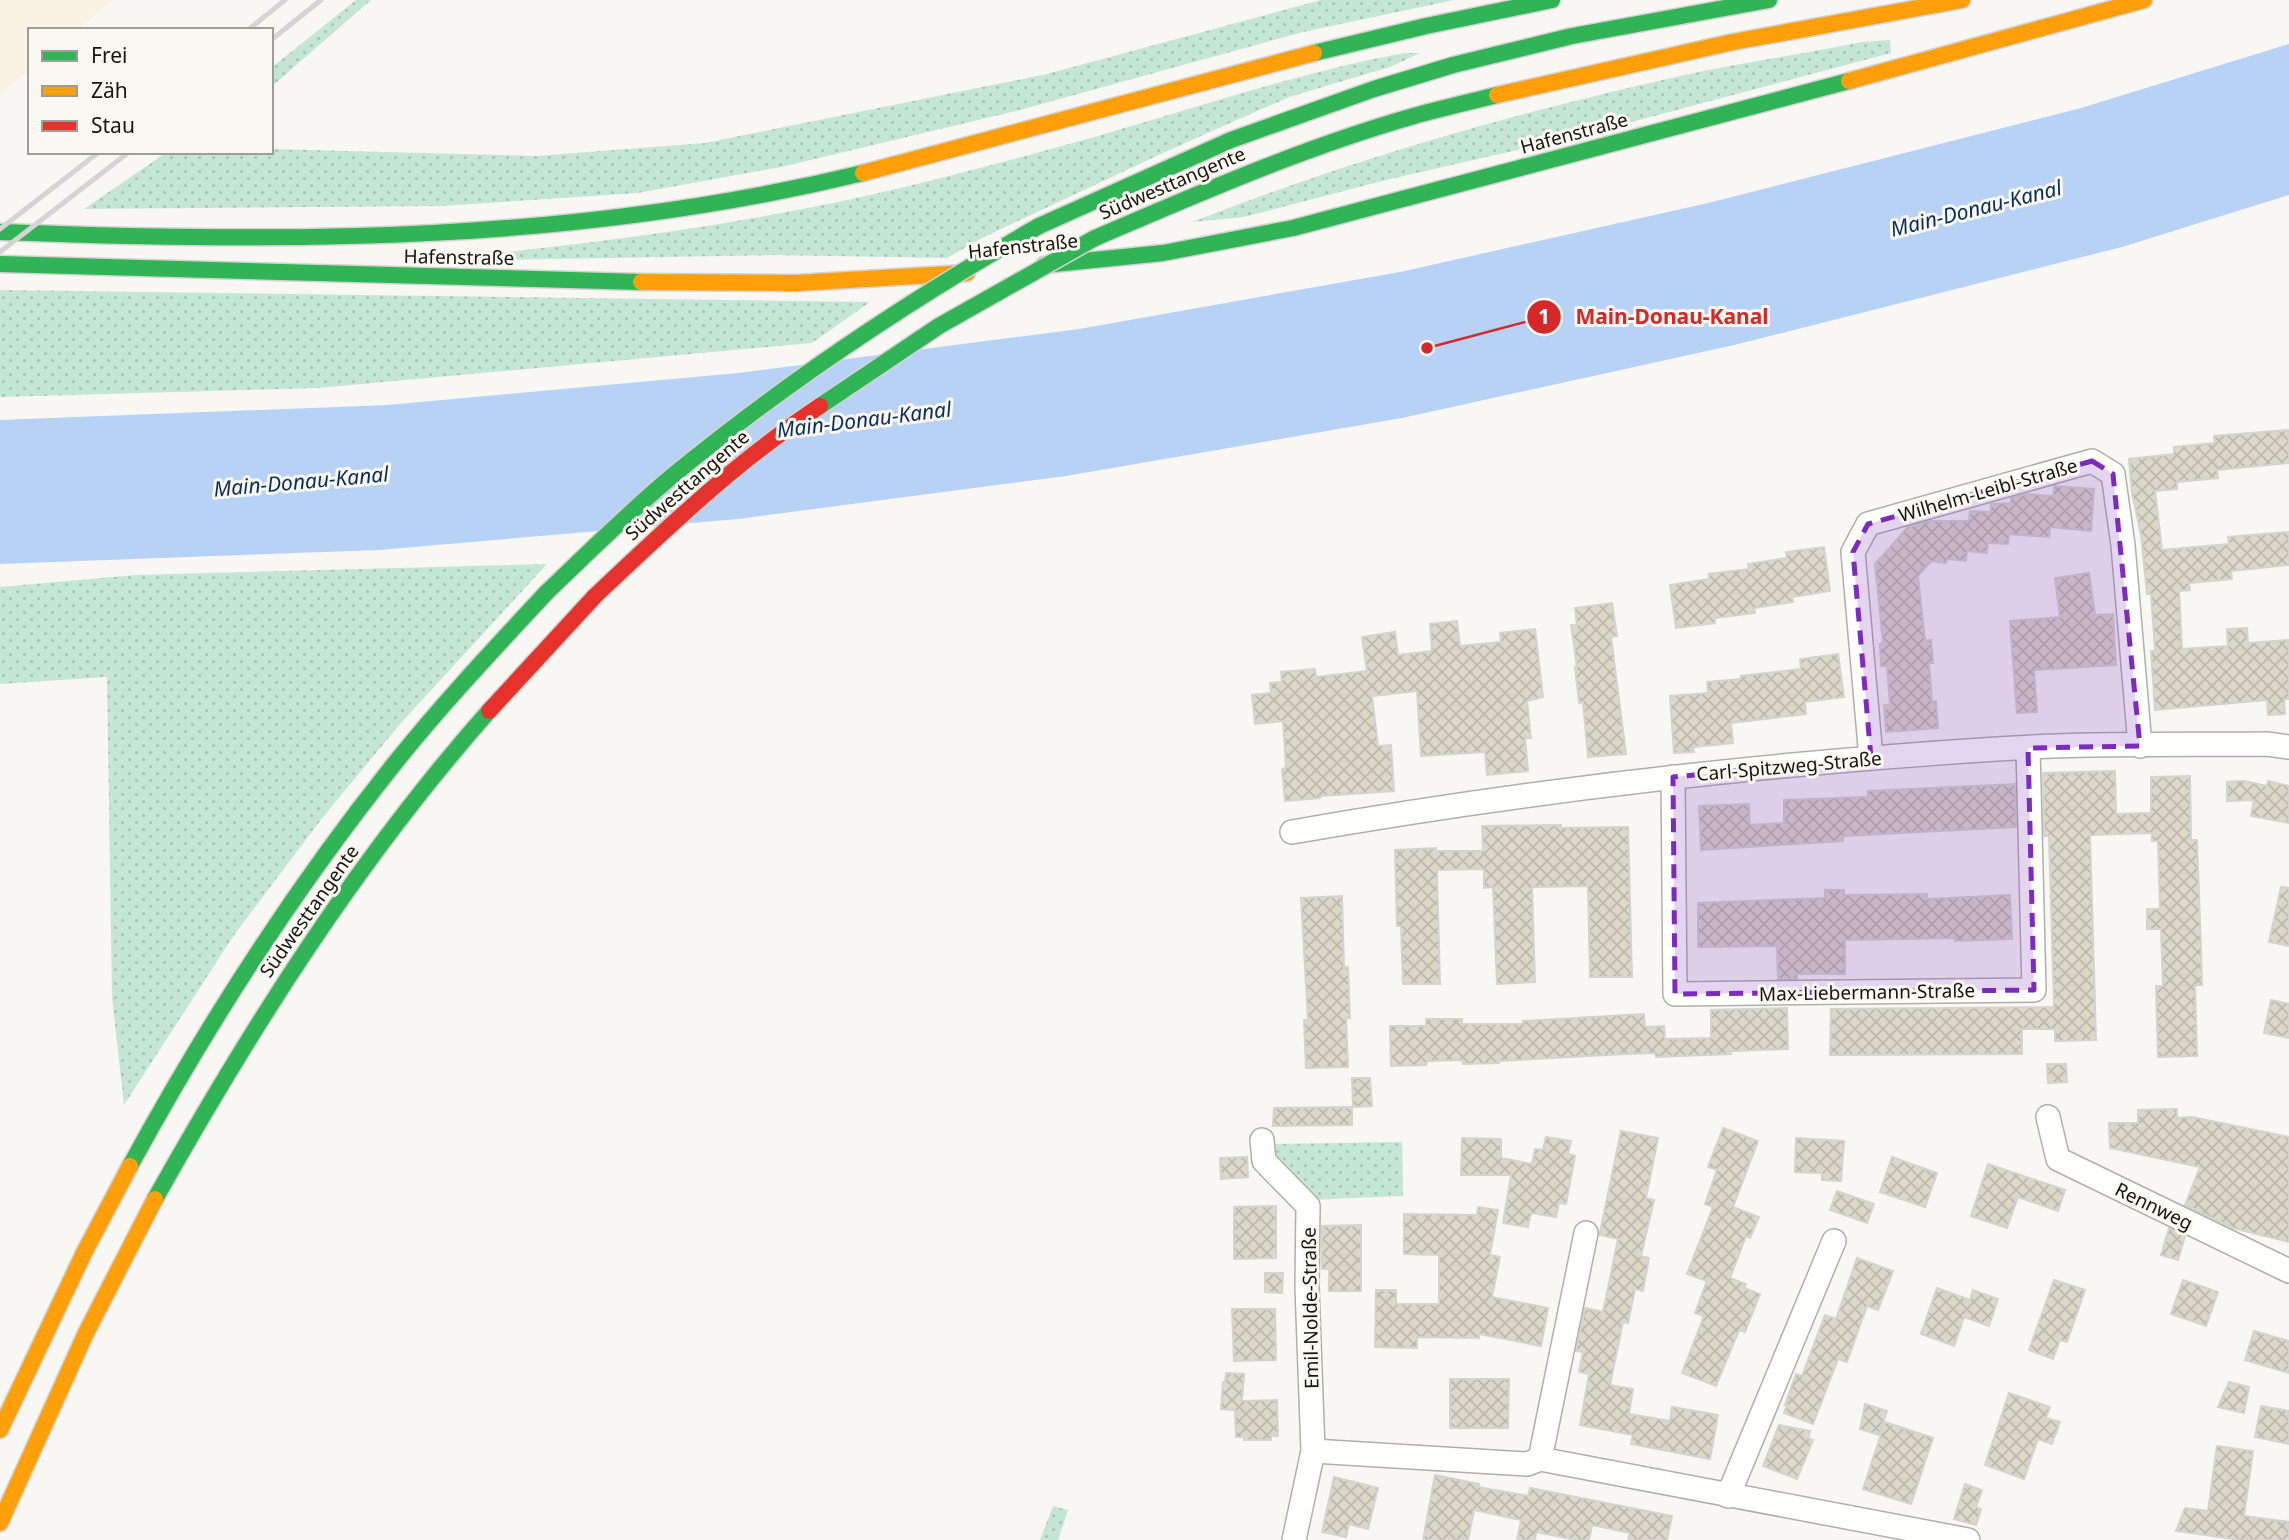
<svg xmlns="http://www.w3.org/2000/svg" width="2289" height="1540" font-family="'Noto Sans',sans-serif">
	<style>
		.commercial { fill: #faf1e5 }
		.green { fill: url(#green-dots) }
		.water { fill: #b8d2f6 }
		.building { fill: url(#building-cross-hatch); stroke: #d3d3d0; stroke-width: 2 }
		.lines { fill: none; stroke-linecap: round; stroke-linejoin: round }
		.street-casing { stroke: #afafac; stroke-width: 26 }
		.fast-casing { stroke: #d2d2d0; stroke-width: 19 }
		.slow-casing { stroke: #d2d2d0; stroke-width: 19 }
		.jam-casing { stroke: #d2d2d0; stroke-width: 19 }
		.street { stroke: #fefefd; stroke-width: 23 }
		.fast { stroke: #30b455; stroke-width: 16 }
		.slow { stroke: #ff9f0a; stroke-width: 16 }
		.jam { stroke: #e5322d; stroke-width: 16 }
		.rail { stroke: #d4d4d4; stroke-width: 5 }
		.fast-bridge-casing { stroke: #d2d2d0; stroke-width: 19; stroke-linecap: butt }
		.jam-bridge-casing { stroke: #d2d2d0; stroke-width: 19; stroke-linecap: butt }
		.fast-bridge { stroke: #30b455; stroke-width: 16 }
		.jam-bridge { stroke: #e5322d; stroke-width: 16 }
		.marked { fill: #7b2cbf; fill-opacity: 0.2; stroke: #7b2cbf; stroke-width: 5; stroke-dasharray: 14 9; stroke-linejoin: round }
		.labels { text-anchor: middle; stroke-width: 6; stroke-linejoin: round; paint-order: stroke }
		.street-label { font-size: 19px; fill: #151512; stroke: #faf8f1 }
		.water-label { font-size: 21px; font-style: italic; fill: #092d5c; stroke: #faf8f1 }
		.leader { fill: none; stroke: #d62828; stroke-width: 2.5 }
		.callout-dot { fill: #d62828; stroke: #faf8f1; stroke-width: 2.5 }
		.mark-label { font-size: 21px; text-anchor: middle; font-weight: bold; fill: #fff }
		.callout-label { font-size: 21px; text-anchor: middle; font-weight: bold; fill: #d62828; stroke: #faf8f1; stroke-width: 6; stroke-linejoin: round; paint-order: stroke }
	</style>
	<defs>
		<pattern id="green-dots" width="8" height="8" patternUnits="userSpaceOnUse" patternTransform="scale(1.75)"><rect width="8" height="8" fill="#c6e6d5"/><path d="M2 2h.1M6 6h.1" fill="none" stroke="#a9c4b6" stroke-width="1.8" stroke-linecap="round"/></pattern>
		<pattern id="building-cross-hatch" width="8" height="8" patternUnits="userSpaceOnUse" patternTransform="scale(1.75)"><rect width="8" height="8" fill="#dcd8c9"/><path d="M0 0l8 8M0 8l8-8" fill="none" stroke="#bcb8ac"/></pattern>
	</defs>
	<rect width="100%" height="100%" fill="#f8f7f3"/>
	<!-- commercial -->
	<polygon class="commercial" points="0,0 113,0 77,30 30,30 30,69 0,94"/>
	<!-- green -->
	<g class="green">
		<polygon points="356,0 371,0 271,87 271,68"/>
		<polygon points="1321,0 1454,0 1303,32 1016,111 781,167 638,193 442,206 84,209 167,152 271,152 271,149 536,156 705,143 1047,74"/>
		<path d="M1890 40 1891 53 1583 135 1382 181 1244 217 1192 222C1350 160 1514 113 1680 76 1740 63 1802 54 1862 42Z"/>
		<path d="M1404 53H1420L1390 67 1289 97 1165 152 982 238 947 258 773 255 487 260 483 256 487 254C642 238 794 216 945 177 1003 162 1061 147 1118 130 1213 102 1307 71 1404 53Z"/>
		<polygon points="0,290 870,302 812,343 318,388 0,397"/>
		<polygon points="547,564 400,724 323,817 234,935 124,1105 112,998 107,677 0,684 0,587 135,575"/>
		<polygon points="1402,1142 1403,1196 1309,1200 1274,1162 1272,1144"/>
		<polygon points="1053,1506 1068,1510 1058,1540 1040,1540"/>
	</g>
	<!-- water -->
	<polygon class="water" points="2289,44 2289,195 2122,247 1734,345 1402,418 1066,476 738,519 379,550 0,564 0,420 388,405 738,373 1079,329 1400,272 1708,203 2081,108"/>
	<!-- building -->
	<g class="building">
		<polygon points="2289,430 2289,463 2217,470 2218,478 2177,482 2177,489 2155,491 2162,550 2229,544 2228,537 2289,532 2289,565 2231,571 2232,579 2189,583 2190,590 2179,591 2182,649 2228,646 2227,629 2247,628 2248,643 2289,640 2289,699 2284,699 2285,714 2268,715 2267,700 2155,710 2151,651 2155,651 2151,594 2147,594 2141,535 2132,493 2129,459 2174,454 2174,447 2215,443 2214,436"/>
		<polygon points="2054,486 2094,489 2091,531 2050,527 2049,537 2009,534 2008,544 1988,543 1987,553 1967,551 1966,561 1947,559 1946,563 1931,561 1918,576 1925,641 1931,640 1933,663 1929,663 1932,702 1936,701 1938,728 1886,732 1884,705 1890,705 1887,666 1881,666 1880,644 1883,643 1875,564 1908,527 1930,521 1969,521 1970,511 1991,512 1991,504 2011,503 2011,498 2027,494 2053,496"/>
		<polygon points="1824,547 1830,591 1792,597 1793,602 1754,608 1755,613 1715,618 1715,623 1676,628 1670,585 1709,579 1709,574 1749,569 1748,564 1787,558 1786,552"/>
		<polygon points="2089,573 2095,615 2113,614 2116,665 2034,670 2037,712 2017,713 2010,621 2060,617 2055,578"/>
		<polygon points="1612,603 1617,636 1611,637 1626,754 1588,757 1583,702 1579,703 1575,667 1577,667 1571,625 1577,625 1575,608"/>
		<polygon points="1457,621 1460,646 1501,642 1500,633 1535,629 1543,697 1527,701 1531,738 1525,738 1528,771 1487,775 1485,752 1421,756 1417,691 1372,696 1378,746 1391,745 1394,791 1320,796 1320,798 1285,801 1282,769 1286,768 1283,721 1255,724 1252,695 1271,693 1270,683 1282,682 1281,672 1315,669 1316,677 1367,671 1362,637 1395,632 1398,655 1432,651 1430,624"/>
		<polygon points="1838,654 1844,697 1805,702 1806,714 1731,723 1733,743 1693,747 1694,752 1674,753 1670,696 1708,693 1707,682 1741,679 1741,676 1801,669 1800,659"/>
		<polygon points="2115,771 2116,814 2151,813 2151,777 2190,776 2191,840 2197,840 2201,949 2202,985 2195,985 2197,1056 2158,1057 2156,986 2163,986 2161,929 2147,929 2147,909 2160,909 2158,841 2152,841 2152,833 2090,835 2096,1040 2055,1041 2055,1029 2022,1029 2022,1054 1830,1055 1831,1009 2054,1007 2049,836 2044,836 2043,773"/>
		<polygon points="2244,781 2267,786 2268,781 2289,786 2289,823 2251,816 2254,800 2227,801 2227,782"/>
		<polygon points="2015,784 2016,827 1843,836 1843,841 1701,850 1699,806 1749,804 1750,825 1784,823 1784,800 1868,797 1868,791"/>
		<polygon points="1561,825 1561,828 1628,827 1632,977 1590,977 1588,886 1532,887 1535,982 1497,984 1493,887 1484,888 1484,869 1437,870 1440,984 1403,984 1401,926 1397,926 1395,850 1436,848 1436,851 1483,851 1482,826"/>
		<polygon points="2281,887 2289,888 2289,946 2269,942"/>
		<polygon points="1825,890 1844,890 1844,895 1927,894 1927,899 2010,895 2012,939 1955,941 1955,938 1845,940 1845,974 1797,974 1797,979 1778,979 1777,946 1698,947 1698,903 1825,898"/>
		<polygon points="1342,896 1344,967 1348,967 1350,1018 1346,1018 1348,1067 1306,1068 1304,1020 1308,1020 1301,898"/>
		<polygon points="2271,1000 2289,1004 2289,1038 2264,1033"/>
		<polygon points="1787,1008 1788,1049 1731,1051 1731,1054 1656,1057 1655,1053 1626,1054 1499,1061 1499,1063 1463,1064 1462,1060 1427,1061 1426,1065 1391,1066 1390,1026 1426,1026 1426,1019 1462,1019 1462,1024 1523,1024 1523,1021 1644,1014 1645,1027 1664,1026 1665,1039 1711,1038 1711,1010"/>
		<polygon points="2047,1064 2066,1064 2067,1082 2048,1083"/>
		<polygon points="1352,1078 1370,1078 1372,1106 1353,1107"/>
		<polygon points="1352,1107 1352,1125 1273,1126 1274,1108"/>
		<polygon points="2177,1109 2177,1118 2192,1117 2289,1137 2289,1242 2233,1228 2185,1205 2200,1167 2110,1148 2109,1123 2138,1123 2138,1110"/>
		<polygon points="1723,1128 1758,1141 1733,1207 1759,1217 1750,1238 1746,1236 1730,1278 1746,1284 1744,1288 1760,1294 1745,1332 1739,1330 1716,1386 1682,1373 1704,1316 1695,1313 1707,1281 1687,1274 1713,1207 1705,1204 1717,1170 1708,1167"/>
		<polygon points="1621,1131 1658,1138 1646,1198 1654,1200 1641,1256 1649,1258 1643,1291 1635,1289 1628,1323 1623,1322 1610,1385 1633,1389 1629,1414 1670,1421 1672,1407 1718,1415 1710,1459 1631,1444 1633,1435 1580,1425 1589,1374 1579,1372 1583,1352 1576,1351 1585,1308 1603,1312 1618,1239 1600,1235 1600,1232"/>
		<polygon points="1546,1137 1571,1141 1568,1154 1575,1156 1566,1204 1559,1203 1556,1217 1531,1213 1528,1227 1503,1223 1511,1175 1461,1175 1462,1138 1501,1139 1501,1158 1532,1164 1535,1149 1543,1150"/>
		<polygon points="1796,1138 1844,1141 1841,1181 1822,1180 1822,1173 1795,1172"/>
		<polygon points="1247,1157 1248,1177 1221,1179 1220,1158"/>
		<polygon points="1892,1157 1937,1173 1925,1207 1880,1192"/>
		<polygon points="1988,1164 2065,1190 2058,1211 2018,1197 2007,1228 1971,1216"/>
		<polygon points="1837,1191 1874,1204 1867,1223 1830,1210"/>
		<polygon points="1276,1206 1276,1258 1234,1259 1234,1207"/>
		<polygon points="1478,1207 1498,1210 1490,1255 1500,1257 1492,1297 1548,1308 1541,1346 1479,1334 1479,1338 1417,1337 1417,1348 1375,1347 1376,1290 1396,1290 1396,1304 1439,1304 1439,1255 1404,1254 1404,1214 1477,1215"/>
		<polygon points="1361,1225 1361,1291 1329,1291 1329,1269 1322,1269 1322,1226"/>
		<polygon points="2169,1228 2185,1236 2178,1260 2161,1255"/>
		<polygon points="1857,1258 1893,1271 1878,1310 1867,1306 1847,1362 1838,1359 1813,1424 1784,1413 1787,1405 1785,1405 1796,1374 1802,1376 1825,1315 1836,1319"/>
		<polygon points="1265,1273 1283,1273 1282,1293 1265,1292"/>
		<polygon points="2054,1280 2085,1290 2067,1342 2060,1340 2053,1359 2029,1350"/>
		<polygon points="2183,1280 2218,1292 2206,1326 2171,1314"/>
		<polygon points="1937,1288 1970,1300 1973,1290 1998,1299 1989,1326 1964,1317 1954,1346 1921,1334"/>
		<polygon points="1232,1309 1275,1309 1276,1360 1234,1361"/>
		<polygon points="2254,1331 2289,1341 2289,1373 2245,1360"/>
		<polygon points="1226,1373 1244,1374 1242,1401 1277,1400 1278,1436 1271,1436 1271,1440 1244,1440 1244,1437 1236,1437 1235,1410 1221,1409 1223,1382 1225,1382"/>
		<polygon points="1450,1379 1509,1379 1508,1428 1450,1428"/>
		<polygon points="2229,1382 2249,1387 2244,1413 2218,1407"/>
		<polygon points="2009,1393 2050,1407 2046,1418 2060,1422 2052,1444 2038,1439 2024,1479 1985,1465"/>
		<polygon points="1865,1404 1887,1411 1879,1435 1860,1429"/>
		<polygon points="2261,1406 2289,1411 2289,1444 2255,1437"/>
		<polygon points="1885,1422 1933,1438 1911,1504 1863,1489"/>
		<polygon points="1779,1425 1810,1431 1808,1438 1813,1440 1797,1479 1763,1466"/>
		<polygon points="2217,1446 2253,1451 2244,1516 2289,1522 2289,1540 2241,1540 2176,1531 2185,1508 2208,1511"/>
		<polygon points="1435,1475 1479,1484 1478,1487 1528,1496 1530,1488 1672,1516 1667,1540 1628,1540 1630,1533 1592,1525 1589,1540 1576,1540 1536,1532 1535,1540 1517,1540 1521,1520 1474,1510 1468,1540 1423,1540"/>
		<polygon points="1334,1477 1378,1488 1368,1529 1349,1524 1346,1537 1322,1532"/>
		<polygon points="1965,1484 1982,1490 1976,1507 1981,1509 1976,1525 1954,1519"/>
	</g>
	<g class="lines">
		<defs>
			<g id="street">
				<polyline points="1871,758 1853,552 1868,524 2092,461 2113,474 2123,545 2140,746"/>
				<polyline points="1673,777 1675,994 2034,990 2028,748"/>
				<path d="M1292 832C1525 791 1761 764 1997 749 2086 743 2177 745 2267 744L2289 747"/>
				<polyline points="2048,1117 2058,1159 2289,1271"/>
				<polyline points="1262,1140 1264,1161 1308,1206 1307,1287 1313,1451 1294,1540"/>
				<polyline points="1313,1451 1527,1464 1540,1459 1968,1540"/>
				<polyline points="1540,1459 1586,1233"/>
				<polyline points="1728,1496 1834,1241"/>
			</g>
			<g id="fast">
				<polyline points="1314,53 1426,26 1552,0"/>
				<polyline points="1039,226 1231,140 1374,89 1453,65 1572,36 1769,0"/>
				<path d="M0 232C294 243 575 243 863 173"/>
				<path d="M1095 238C1200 193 1305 147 1414 116 1442 108 1470 102 1497 95"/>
				<polyline points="0,264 641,282"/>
				<polyline points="1044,265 1163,253 1293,228 1849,81"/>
				<path d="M130 1166C207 1025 295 888 395 763 443 703 495 648 547 592"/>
				<path d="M155 1199C251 1028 358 859 489 711"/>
			</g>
			<g id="slow">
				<polyline points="1849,81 2144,0"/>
				<polyline points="1497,95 1733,42 1962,0"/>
				<polyline points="863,173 1314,53"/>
				<polyline points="641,282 797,283 967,273"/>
				<polyline points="0,1430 84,1253 130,1166"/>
				<polyline points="0,1523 86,1333 155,1199"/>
			</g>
			<polyline id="jam" points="489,711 595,596"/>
		</defs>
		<!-- street casing -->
		<use href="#street" class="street-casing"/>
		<!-- fast casing -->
		<use href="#fast" class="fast-casing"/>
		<!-- slow casing -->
		<use href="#slow" class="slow-casing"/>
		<!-- jam casing -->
		<use href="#jam" class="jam-casing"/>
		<!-- street -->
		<use href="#street" class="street"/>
		<!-- fast -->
		<use href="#fast" class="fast"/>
		<!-- slow -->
		<use href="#slow" class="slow"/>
		<!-- jam -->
		<use href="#jam" class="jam"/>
		<!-- rail -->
		<g class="rail">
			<polyline points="248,30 285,0"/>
			<polyline points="271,40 321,0"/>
			<polyline points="0,229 99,152"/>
			<polyline points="0,252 129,152"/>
		</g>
		<defs>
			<g id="fast-bridge">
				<polyline points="820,406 939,326 1095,238"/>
				<path d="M547 592C588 553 628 513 671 477 786 382 910 300 1039 226"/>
			</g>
			<path id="jam-bridge" d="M595 596C667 528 737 461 820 406"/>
		</defs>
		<!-- fast-bridge casing -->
		<use href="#fast-bridge" class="fast-bridge-casing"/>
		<!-- jam-bridge casing -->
		<use href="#jam-bridge" class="jam-bridge-casing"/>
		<!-- fast-bridge -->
		<use href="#fast-bridge" class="fast-bridge"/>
		<!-- jam-bridge -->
		<use href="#jam-bridge" class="jam-bridge"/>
	</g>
	<!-- marked area -->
	<path class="marked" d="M2092 461 2113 474 2140 746 2028 748 2034 990 1675 994 1673 777 1871 758 1853 552 1868 524Z"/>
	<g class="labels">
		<!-- street labels -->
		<g class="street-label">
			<text transform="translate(1574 133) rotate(-15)" y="7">Hafenstraße</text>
			<text transform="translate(1172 183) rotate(-23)" y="7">Südwesttangente</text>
			<text transform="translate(1023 246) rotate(-6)" y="7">Hafenstraße</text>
			<text transform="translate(459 257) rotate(1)" y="7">Hafenstraße</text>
			<text transform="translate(687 485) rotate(-41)" y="7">Südwesttangente</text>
			<text transform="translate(1988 490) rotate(-16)" y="7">Wilhelm-Leibl-Straße</text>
			<text transform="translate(1789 766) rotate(-5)" y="7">Carl-Spitzweg-Straße</text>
			<text transform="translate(309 911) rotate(-55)" y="7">Südwesttangente</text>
			<text transform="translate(1867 992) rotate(-1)" y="7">Max-Liebermann-Straße</text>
			<text transform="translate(2154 1206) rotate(26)" y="7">Rennweg</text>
			<text transform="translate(1310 1308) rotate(-91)" y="7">Emil-Nolde-Straße</text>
		</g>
		<!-- water labels -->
		<g class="water-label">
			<text transform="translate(1976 209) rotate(-14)" y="7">Main-Donau-Kanal</text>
			<text transform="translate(864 420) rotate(-7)" y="7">Main-Donau-Kanal</text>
			<text transform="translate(301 482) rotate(-5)" y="7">Main-Donau-Kanal</text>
		</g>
	</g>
	<!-- callouts -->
	<path class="leader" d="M1427 348L1544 317"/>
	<g class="callout-dot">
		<circle cx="1427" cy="348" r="7"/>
		<circle cx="1544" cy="317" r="18"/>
	</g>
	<g class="mark-label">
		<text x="1544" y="324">1</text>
	</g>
	<g class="callout-label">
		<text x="1672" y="324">Main-Donau-Kanal</text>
	</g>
	<!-- legend -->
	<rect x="28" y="28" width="245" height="126" fill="#faf8f1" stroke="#9e9d98" stroke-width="2"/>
	<rect x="42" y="51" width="35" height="10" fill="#30b455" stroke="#9e9d98" stroke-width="2"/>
	<text x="91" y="63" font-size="21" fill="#151512">Frei</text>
	<rect x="42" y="86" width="35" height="10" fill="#ff9f0a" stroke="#9e9d98" stroke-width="2"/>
	<text x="91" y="98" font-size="21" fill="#151512">Zäh</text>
	<rect x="42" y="121" width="35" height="10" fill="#e5322d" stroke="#9e9d98" stroke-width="2"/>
	<text x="91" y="133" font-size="21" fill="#151512">Stau</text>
</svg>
